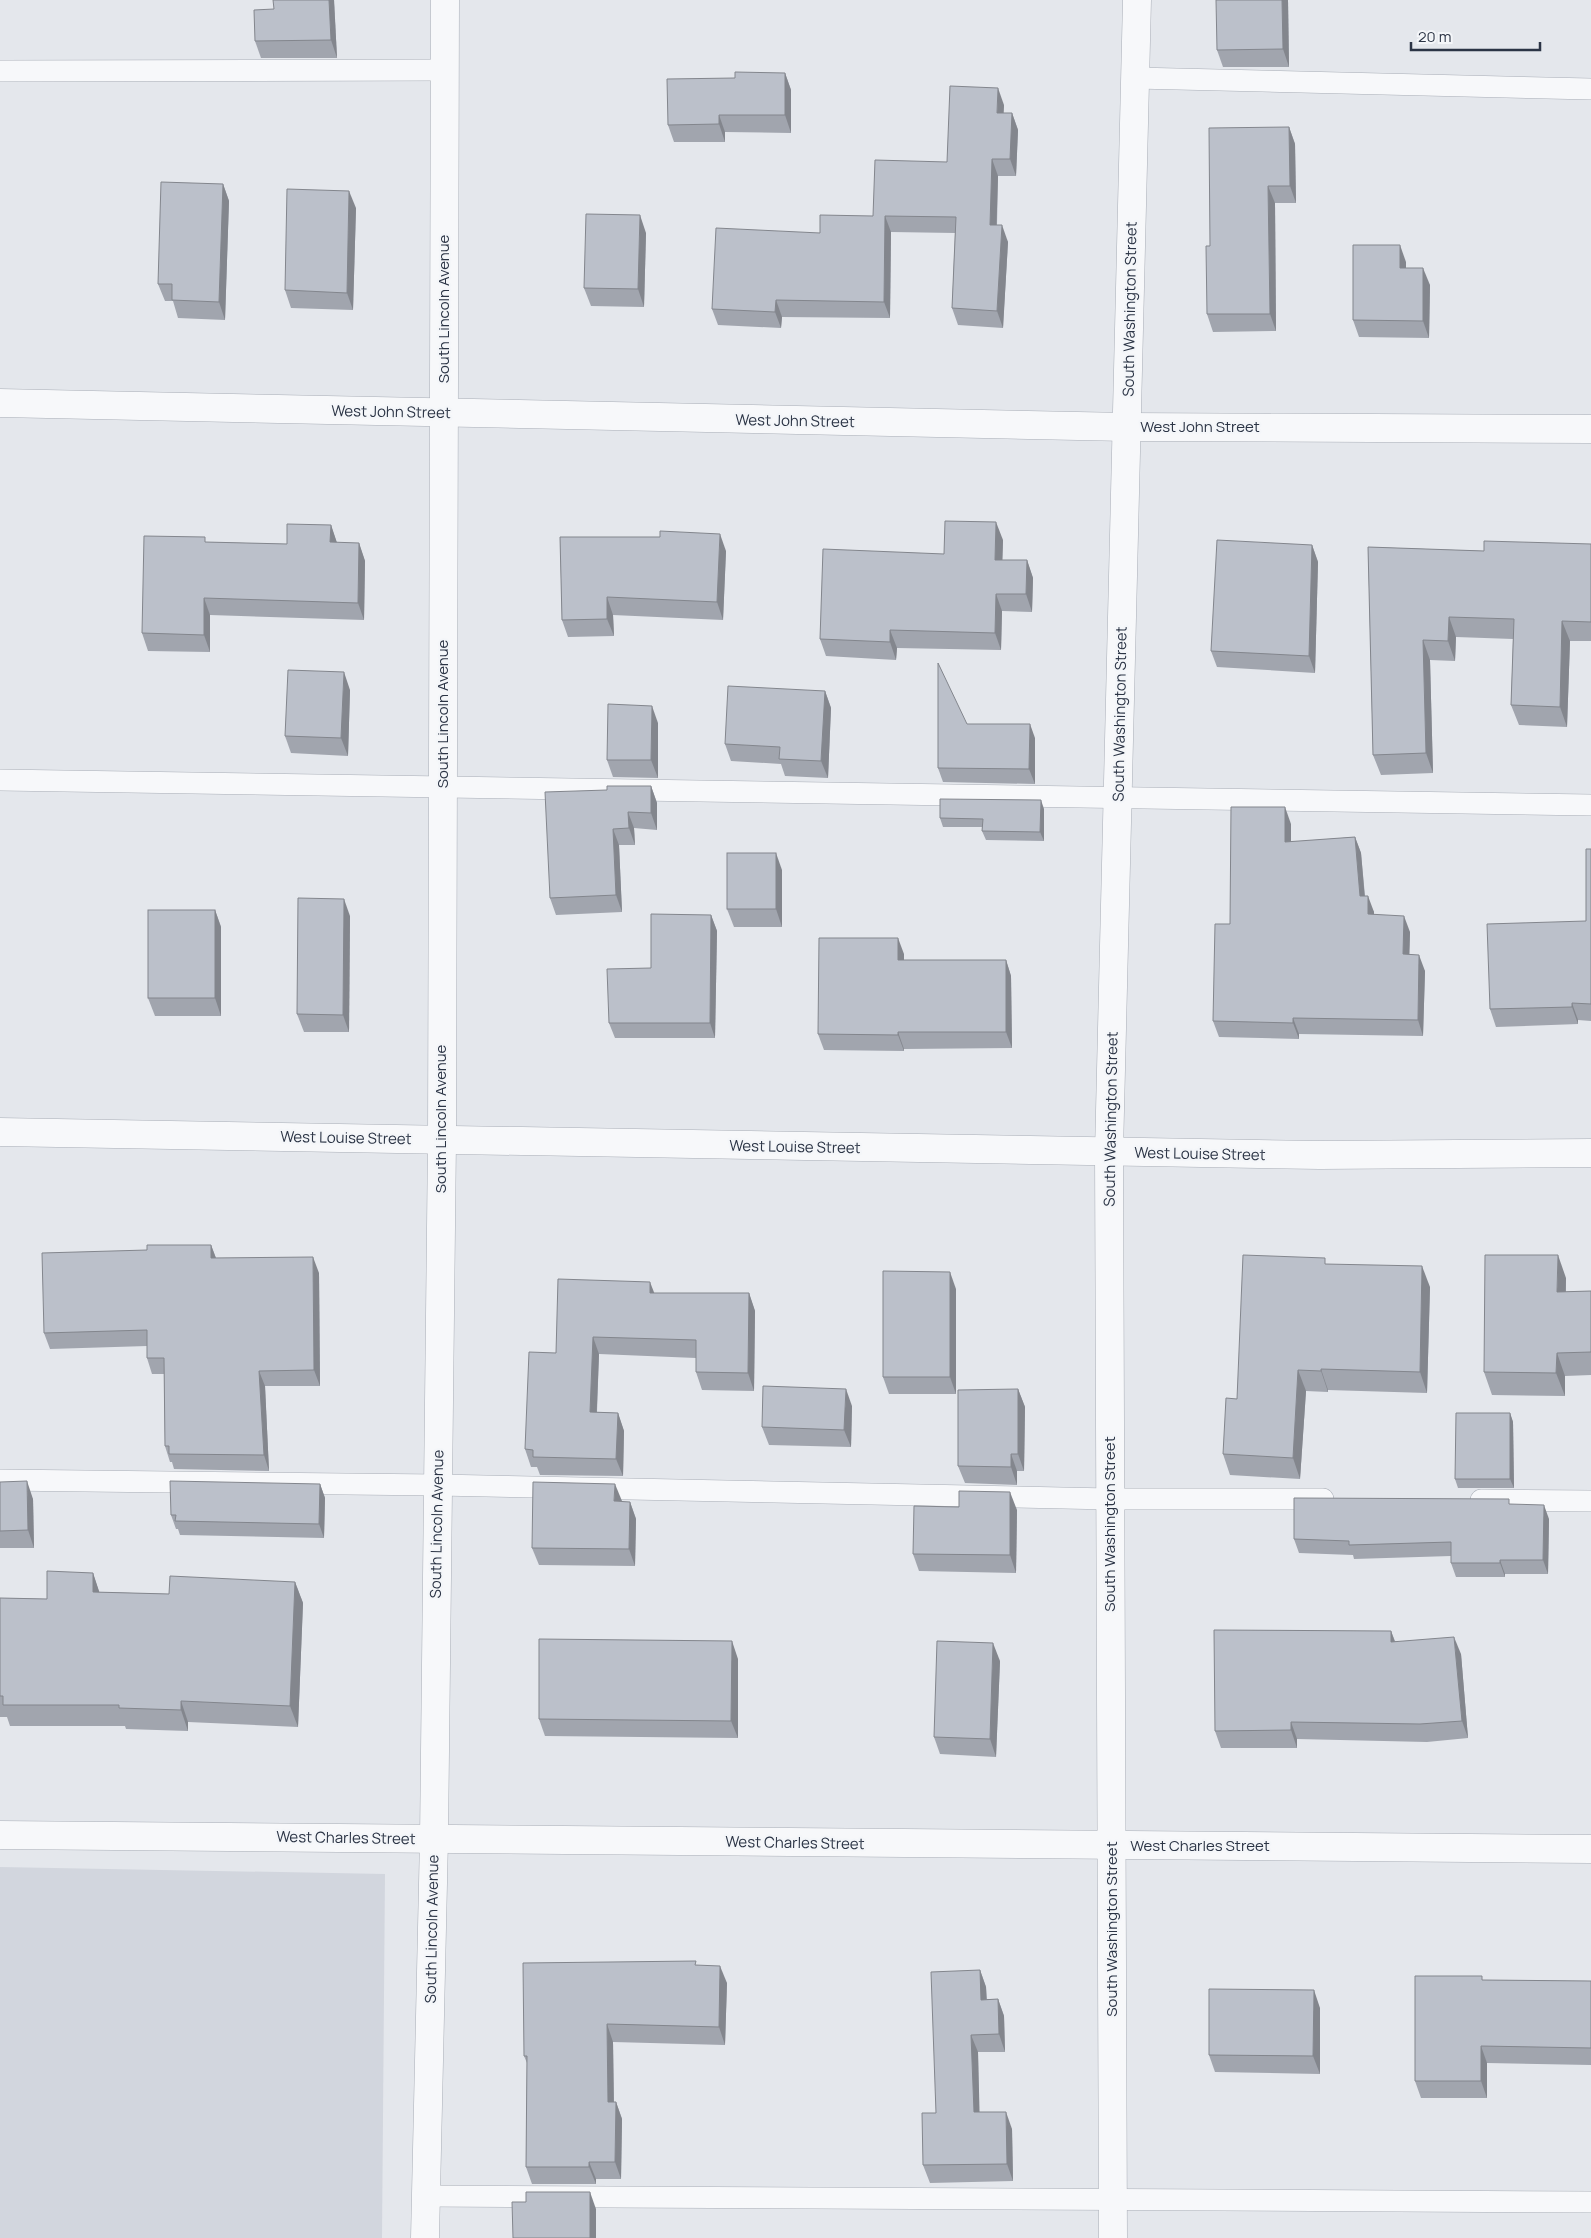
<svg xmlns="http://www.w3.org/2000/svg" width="1591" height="2238" font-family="Manrope,sans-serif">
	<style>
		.built { fill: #d2d6de }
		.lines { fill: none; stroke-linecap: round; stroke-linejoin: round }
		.service-casing { stroke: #a9aeb7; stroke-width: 22 }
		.minor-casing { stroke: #a9aeb7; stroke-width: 29 }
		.service { stroke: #f7f8fa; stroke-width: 21 }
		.minor { stroke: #f7f8fa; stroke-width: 28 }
		.wall { fill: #a1a5ae }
		.shaded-wall { fill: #83868d }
		.building { fill: #bbc0ca; stroke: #83868d }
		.labels { text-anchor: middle; stroke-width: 4.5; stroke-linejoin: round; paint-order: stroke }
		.street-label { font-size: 15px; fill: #2b3445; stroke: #f4f6f9 }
	</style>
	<rect width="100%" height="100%" fill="#e4e7ec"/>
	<!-- built -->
	<polygon class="built" points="0,1867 385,1874 382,2238 0,2238"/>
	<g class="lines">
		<defs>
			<g id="service">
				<polyline points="0,71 445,70"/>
				<polyline points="1135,78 1591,89"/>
				<polyline points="0,780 1591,805"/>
				<polyline points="0,1480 438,1485 1110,1499 1323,1499"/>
				<polyline points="1481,1500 1591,1501"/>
				<polyline points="426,2196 1591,2202"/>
			</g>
			<g id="minor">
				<polyline points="0,403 1127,427 1591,429"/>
				<polyline points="0,1132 1320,1155 1591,1153"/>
				<polyline points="0,1835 1591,1849"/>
				<polyline points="425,2238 434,1839 442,1140 445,0"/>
				<polyline points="1113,2238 1109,1152 1137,0"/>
			</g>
		</defs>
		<!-- service casing -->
		<use href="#service" class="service-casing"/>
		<!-- minor casing -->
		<use href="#minor" class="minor-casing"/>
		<!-- service -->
		<use href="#service" class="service"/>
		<!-- minor -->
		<use href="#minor" class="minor"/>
	</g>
	<!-- wall -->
	<g class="wall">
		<polygon points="334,0 337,58 261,58 255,41 274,9"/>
		<polygon points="1288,0 1289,67 1223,67 1217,50"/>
		<polygon points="785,73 791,90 791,133 725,132 725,142 674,142 668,125 735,78"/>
		<polygon points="1004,105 1003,113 1012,113 1018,130 1016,176 998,176 997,225 1008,242 1003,328 958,325 952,308 955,233 891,232 890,318 782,317 781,328 718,325 712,309 820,233 873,216 947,162"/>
		<polygon points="1289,127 1295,144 1296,203 1275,203 1276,331 1213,332 1207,314 1210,246"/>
		<polygon points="223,184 229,201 225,320 178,318 173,301 165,301 158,284"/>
		<polygon points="356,208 353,310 291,308 285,290"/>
		<polygon points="646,233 644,307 591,306 584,288"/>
		<polygon points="1406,262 1406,268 1430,285 1429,338 1359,337 1353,320"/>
		<polygon points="331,525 337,543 359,543 365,561 364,620 210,615 210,652 148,651 142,633 207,542 287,544"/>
		<polygon points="560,537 726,551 723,620 613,615 614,636 568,637 562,620"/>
		<polygon points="1003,540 1002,560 1027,560 1033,578 1032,612 1002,611 1001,650 897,648 896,660 826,656 820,639 944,554"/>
		<polygon points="1591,544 1591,641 1570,641 1567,727 1519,725 1511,705 1513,639 1456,637 1455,661 1430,660 1433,773 1381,775 1373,755 1368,547 1484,551"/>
		<polygon points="1312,545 1318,562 1315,673 1217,667 1211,651"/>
		<polygon points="350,690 348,756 291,753 285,736"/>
		<polygon points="825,691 831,708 828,778 785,776 781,764 731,761 725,744"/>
		<polygon points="658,723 658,778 613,777 607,760"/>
		<polygon points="1035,738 1035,784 943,782 938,768"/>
		<polygon points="651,786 657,803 657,830 634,828 635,845 619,845 622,912 556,915 550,898 607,790"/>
		<polygon points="1044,809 1044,841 986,840 982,831 982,827 943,827 940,818"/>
		<polygon points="1291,824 1291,842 1355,837 1361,853 1365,896 1374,912 1374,914 1410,932 1409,954 1425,971 1423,1036 1299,1034 1299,1039 1219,1037 1213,1021 1230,924"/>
		<polygon points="1591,849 1591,1021 1578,1020 1578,1024 1496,1027 1490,1009 1586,921"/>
		<polygon points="782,870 782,927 734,927 727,909"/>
		<polygon points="215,910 221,927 221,1016 155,1016 148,998"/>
		<polygon points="711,915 717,931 715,1038 615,1038 609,1023"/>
		<polygon points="350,916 349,1032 304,1032 297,1014"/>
		<polygon points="904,954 904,960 1006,960 1011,976 1012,1048 904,1049 904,1051 824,1050 818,1034"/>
		<polygon points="211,1245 216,1258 319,1273 320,1386 265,1386 269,1471 174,1469 172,1462 170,1462 165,1446 164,1374 152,1374 147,1358 147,1346 50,1349 44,1333 147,1250"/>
		<polygon points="1327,1264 1430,1287 1427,1393 1328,1390 1328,1392 1306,1391 1300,1479 1230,1475 1223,1454 1237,1399"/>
		<polygon points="1566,1278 1566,1292 1591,1291 1591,1375 1565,1376 1565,1396 1492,1395 1484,1372"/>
		<polygon points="956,1289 956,1394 889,1394 883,1377"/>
		<polygon points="654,1293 749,1293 755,1311 754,1391 702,1390 696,1372 696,1358 599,1354 597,1412 618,1413 624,1431 623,1476 540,1475 537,1467 531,1467 525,1449 556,1353"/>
		<polygon points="1018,1389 1025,1407 1024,1471 1017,1471 1017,1485 965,1483 958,1466"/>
		<polygon points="852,1406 851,1447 769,1445 762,1427"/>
		<polygon points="1510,1413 1513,1422 1514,1488 1458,1488 1455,1479"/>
		<polygon points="0,1482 33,1499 34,1548 0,1548"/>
		<polygon points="320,1484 325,1498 324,1538 180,1535 178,1529 176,1529 171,1515"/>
		<polygon points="622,1502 630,1502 636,1519 635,1566 539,1565 532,1548"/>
		<polygon points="1511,1504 1549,1519 1548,1574 1505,1574 1505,1577 1456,1577 1451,1563 1451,1556 1354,1559 1353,1555 1299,1553 1294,1539"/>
		<polygon points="1017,1510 1016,1573 919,1571 913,1554"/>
		<polygon points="93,1573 99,1592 169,1594 295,1582 303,1603 298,1727 188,1722 188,1731 126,1729 125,1726 10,1726 7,1717 0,1717 0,1598 47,1599"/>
		<polygon points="1391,1631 1395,1641 1461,1654 1468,1738 1427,1742 1297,1739 1297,1748 1221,1748 1215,1731"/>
		<polygon points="738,1659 738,1738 545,1736 539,1719"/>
		<polygon points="1000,1661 996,1757 940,1754 934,1737"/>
		<polygon points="697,1965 727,1983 725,2045 613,2042 614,2102 616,2102 622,2119 621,2179 596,2179 596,2184 532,2184 526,2167 527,2063 524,2056"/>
		<polygon points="980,1970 986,1987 987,1999 998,1999 1004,2016 1005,2052 978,2052 979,2112 1012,2129 1013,2181 930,2183 923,2165 936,2113"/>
		<polygon points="1483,1980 1591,1981 1591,2065 1487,2063 1487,2098 1421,2098 1415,2081"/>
		<polygon points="1320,2008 1320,2074 1215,2072 1209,2055"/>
	</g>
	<!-- shaded-wall -->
	<g class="shaded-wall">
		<polygon points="329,0 334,0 337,58 331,40"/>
		<polygon points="1282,0 1288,0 1289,67 1283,49"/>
		<polygon points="785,73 791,90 791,133 785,115"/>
		<polygon points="998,88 1004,105 1003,129 997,113"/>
		<polygon points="1012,113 1018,130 1016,176 1010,159"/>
		<polygon points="719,115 725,132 725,142 719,124"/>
		<polygon points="1289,127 1295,144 1296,203 1290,186"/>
		<polygon points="992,159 998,176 996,241 990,225"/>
		<polygon points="223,184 229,201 225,320 219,302"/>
		<polygon points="1268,186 1275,203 1276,331 1270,314"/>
		<polygon points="349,191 356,208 353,310 347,293"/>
		<polygon points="640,215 646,233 644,307 638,289"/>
		<polygon points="885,216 891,232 890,318 884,302"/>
		<polygon points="1002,225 1008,242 1003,328 997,311"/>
		<polygon points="1400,245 1406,262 1406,285 1400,268"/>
		<polygon points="1423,268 1430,285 1429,338 1423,321"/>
		<polygon points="776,300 782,317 781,328 775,312"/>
		<polygon points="996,522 1003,540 1002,577 995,560"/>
		<polygon points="331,525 337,543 330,542"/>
		<polygon points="720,534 726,551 723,620 717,602"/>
		<polygon points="359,543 365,561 364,620 358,603"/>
		<polygon points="1312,545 1318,562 1315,673 1309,656"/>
		<polygon points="1027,560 1033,578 1032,612 1026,594"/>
		<polygon points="996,594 1002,611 1001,650 995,633"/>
		<polygon points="607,597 613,615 614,636 607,619"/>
		<polygon points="204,598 210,615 210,652 204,635"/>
		<polygon points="1449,617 1456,637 1455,661 1448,641"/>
		<polygon points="1562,621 1570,641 1567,727 1560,707"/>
		<polygon points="890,630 897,648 896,660 890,642"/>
		<polygon points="1423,640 1430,660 1433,773 1426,753"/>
		<polygon points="344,672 350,690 348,756 341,738"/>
		<polygon points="825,691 831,708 828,778 821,761"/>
		<polygon points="652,706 658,723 658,778 651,760"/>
		<polygon points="1030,724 1035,738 1035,784 1029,769"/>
		<polygon points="651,786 657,803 657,830 651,813"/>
		<polygon points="1041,800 1044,809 1044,841 1040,832"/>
		<polygon points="1285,807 1291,824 1291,858 1285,842"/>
		<polygon points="628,812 634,828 635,845 629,828"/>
		<polygon points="613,829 619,845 622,912 616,895"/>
		<polygon points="1355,837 1361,853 1366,912 1360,896"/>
		<polygon points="776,853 782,870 782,927 776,909"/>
		<polygon points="1368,896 1374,912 1374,930 1368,914"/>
		<polygon points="344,899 350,916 349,1032 343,1015"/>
		<polygon points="215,910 221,927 221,1016 215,998"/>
		<polygon points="711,915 717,931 715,1038 710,1023"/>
		<polygon points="1404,916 1410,932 1409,970 1403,954"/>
		<polygon points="898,938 904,954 904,976 898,960"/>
		<polygon points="1419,955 1425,971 1423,1036 1418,1020"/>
		<polygon points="1006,960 1011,976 1012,1048 1006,1032"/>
		<polygon points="1572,1003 1578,1020 1578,1024 1572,1007"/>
		<polygon points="1293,1018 1299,1034 1299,1039 1293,1023"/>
		<polygon points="898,1032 904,1049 904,1051 898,1035"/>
		<polygon points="211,1245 217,1261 211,1258"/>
		<polygon points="1558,1255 1566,1278 1565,1315 1557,1292"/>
		<polygon points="313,1257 319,1273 320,1386 314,1370"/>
		<polygon points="1422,1266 1430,1287 1427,1393 1420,1372"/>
		<polygon points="950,1272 956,1289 956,1394 950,1377"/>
		<polygon points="650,1282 657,1300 650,1293"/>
		<polygon points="749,1293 755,1311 754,1391 748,1373"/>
		<polygon points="593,1337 599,1354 596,1429 590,1412"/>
		<polygon points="1557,1353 1565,1376 1565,1396 1556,1373"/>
		<polygon points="1321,1369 1328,1390 1328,1392 1321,1371"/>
		<polygon points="1298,1370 1306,1391 1300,1479 1293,1458"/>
		<polygon points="259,1371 265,1386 269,1471 264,1455"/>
		<polygon points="846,1389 852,1406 851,1447 844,1430"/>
		<polygon points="1018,1389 1025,1407 1024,1471 1018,1454"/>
		<polygon points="618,1413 624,1431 623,1476 616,1459"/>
		<polygon points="1510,1413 1513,1422 1514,1488 1510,1479"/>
		<polygon points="1011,1454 1017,1471 1017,1485 1011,1467"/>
		<polygon points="27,1481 33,1499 34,1548 28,1530"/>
		<polygon points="320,1484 325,1498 324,1538 319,1524"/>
		<polygon points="615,1484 622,1501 614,1501"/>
		<polygon points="1010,1492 1017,1510 1016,1573 1010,1555"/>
		<polygon points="630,1502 636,1519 635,1566 629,1549"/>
		<polygon points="1544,1505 1549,1519 1548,1574 1543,1560"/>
		<polygon points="1500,1560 1505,1574 1505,1577 1500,1563"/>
		<polygon points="93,1573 100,1594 93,1592"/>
		<polygon points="295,1582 303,1603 298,1727 290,1706"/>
		<polygon points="1391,1631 1397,1648 1391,1642"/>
		<polygon points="1454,1637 1461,1654 1468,1738 1462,1721"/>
		<polygon points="732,1641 738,1659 738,1738 731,1721"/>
		<polygon points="993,1643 1000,1661 996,1757 990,1739"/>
		<polygon points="181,1701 188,1722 188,1731 181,1710"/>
		<polygon points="1291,1722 1297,1739 1297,1748 1291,1730"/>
		<polygon points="720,1966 727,1983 725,2045 719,2027"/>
		<polygon points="980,1970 986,1987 987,2017 981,2000"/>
		<polygon points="1314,1990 1320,2008 1320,2074 1313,2056"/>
		<polygon points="998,1999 1004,2016 1005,2052 999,2034"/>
		<polygon points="607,2024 613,2042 614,2119 608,2102"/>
		<polygon points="971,2035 978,2052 980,2130 974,2112"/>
		<polygon points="1481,2046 1487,2063 1487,2098 1481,2081"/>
		<polygon points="616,2102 622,2119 621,2179 615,2162"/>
		<polygon points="1006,2112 1012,2129 1013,2181 1007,2164"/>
		<polygon points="589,2162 596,2179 596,2184 589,2167"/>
		<polygon points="590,2192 596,2209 596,2238 590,2238"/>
	</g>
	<!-- building -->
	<g class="building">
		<polygon points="273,0 329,0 331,40 255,41 254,10 274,9"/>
		<polygon points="1216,0 1282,0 1283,49 1217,50"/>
		<polygon points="735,72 785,73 785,115 719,115 719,124 668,125 667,79 735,78"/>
		<polygon points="950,86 998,88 997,113 1012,113 1010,159 992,159 990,225 1002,225 997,311 952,308 956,217 885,216 884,302 776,300 775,312 712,309 716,228 820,233 820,215 873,216 875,160 947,162"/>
		<polygon points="1289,127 1290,186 1268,186 1270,314 1207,314 1206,246 1210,246 1209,128"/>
		<polygon points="161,182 223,184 219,302 172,300 172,284 158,284"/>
		<polygon points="287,189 349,191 347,293 285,290"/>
		<polygon points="586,214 640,215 638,289 584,288"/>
		<polygon points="1353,245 1400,245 1400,268 1423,268 1423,321 1353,320"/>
		<polygon points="945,521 996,522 995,560 1027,560 1026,594 996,594 995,633 890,630 890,642 820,639 823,549 944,554"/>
		<polygon points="287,524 331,525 330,542 359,543 358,603 204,598 204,635 142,633 144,536 205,537 205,542 287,544"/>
		<polygon points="660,531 720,534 717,602 607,597 607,619 562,620 560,537 660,537"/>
		<polygon points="1217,540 1312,545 1309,656 1211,651"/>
		<polygon points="1484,541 1591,544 1591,622 1562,621 1560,707 1511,705 1514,619 1449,617 1448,641 1423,640 1426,753 1373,755 1368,547 1484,551"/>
		<polygon points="938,663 967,724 1030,724 1029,769 938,768"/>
		<polygon points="288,670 344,672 341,738 285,736"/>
		<polygon points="728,686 825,691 821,761 779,759 780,747 725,744"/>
		<polygon points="608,704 652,706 651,760 607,760"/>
		<polygon points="607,786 651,786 651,813 628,812 629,828 613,829 616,895 550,898 545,792 607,790"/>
		<polygon points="940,799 1041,800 1040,832 982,831 983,819 940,818"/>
		<polygon points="1231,807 1285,807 1285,842 1355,837 1360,896 1368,896 1368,914 1404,916 1403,954 1419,955 1418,1020 1293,1018 1293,1023 1213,1021 1215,924 1230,924"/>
		<polygon points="1586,849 1591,849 1591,1004 1572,1003 1572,1007 1490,1009 1487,924 1586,921"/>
		<rect x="727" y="853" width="49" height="56"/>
		<polygon points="298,898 344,899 343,1015 297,1014"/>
		<rect x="148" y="910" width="67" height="88"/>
		<polygon points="651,914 711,915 710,1023 609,1023 607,969 651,968"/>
		<polygon points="819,938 898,938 898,960 1006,960 1006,1032 898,1032 898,1035 818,1034"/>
		<polygon points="147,1245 211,1245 211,1258 313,1257 314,1370 259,1371 264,1455 169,1454 169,1446 165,1446 164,1358 147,1358 147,1330 44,1333 42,1253 147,1250"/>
		<polygon points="1243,1255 1325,1258 1325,1264 1422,1266 1420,1372 1321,1369 1321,1371 1298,1370 1293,1458 1223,1454 1226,1398 1237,1399"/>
		<polygon points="1485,1255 1558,1255 1557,1292 1591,1291 1591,1352 1557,1353 1556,1373 1484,1372"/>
		<polygon points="883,1271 950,1272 950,1377 883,1377"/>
		<polygon points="558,1279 650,1282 650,1293 749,1293 748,1373 696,1372 696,1340 593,1337 590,1412 618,1413 616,1459 533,1457 533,1450 525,1449 529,1352 556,1353"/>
		<polygon points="763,1386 846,1389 844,1430 762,1427"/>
		<polygon points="1018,1389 1018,1454 1011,1454 1011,1467 958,1466 958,1390"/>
		<polygon points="1456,1413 1510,1413 1510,1479 1455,1479"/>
		<polygon points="27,1481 28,1530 0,1531 0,1482"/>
		<polygon points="170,1481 320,1484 319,1524 175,1521 176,1515 171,1515"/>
		<polygon points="533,1482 615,1484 614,1501 630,1502 629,1549 532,1548"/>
		<polygon points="959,1491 1010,1492 1010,1555 913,1554 914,1506 959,1507"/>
		<polygon points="1294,1498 1509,1499 1509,1504 1544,1505 1543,1560 1500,1560 1500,1563 1451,1563 1451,1542 1349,1545 1349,1541 1294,1539"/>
		<polygon points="47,1571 93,1573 93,1592 169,1594 170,1576 295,1582 290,1706 181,1701 181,1710 119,1708 119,1705 3,1705 3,1696 0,1696 0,1598 47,1599"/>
		<polygon points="1214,1630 1391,1631 1391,1642 1454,1637 1462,1721 1420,1724 1291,1722 1291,1730 1215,1731"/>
		<polygon points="539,1639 732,1641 731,1721 539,1719"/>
		<polygon points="937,1641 993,1643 990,1739 934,1737"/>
		<polygon points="696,1961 695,1965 720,1966 719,2027 607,2024 608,2102 616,2102 615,2162 589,2162 589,2167 526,2167 527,2056 524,2056 523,1963"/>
		<polygon points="980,1970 981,2000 998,1999 999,2034 971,2035 974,2112 1006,2112 1007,2164 923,2165 922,2113 936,2113 931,1972"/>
		<polygon points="1415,1976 1482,1976 1482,1980 1591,1981 1591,2048 1481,2046 1481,2081 1415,2081"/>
		<polygon points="1209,1989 1314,1990 1313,2056 1209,2055"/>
		<polygon points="526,2192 590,2192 590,2238 513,2238 512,2202 526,2202"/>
	</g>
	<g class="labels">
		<!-- street labels -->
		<g class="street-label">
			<text transform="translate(444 309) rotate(-90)" y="5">South Lincoln Avenue</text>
			<text transform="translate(1130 309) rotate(-89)" y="5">South Washington Street</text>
			<text transform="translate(391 412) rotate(1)" y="5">West John Street</text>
			<text transform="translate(795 421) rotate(1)" y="5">West John Street</text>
			<text x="1200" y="432">West John Street</text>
			<text transform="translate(443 714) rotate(-90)" y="5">South Lincoln Avenue</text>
			<text transform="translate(1120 714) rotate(-89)" y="5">South Washington Street</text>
			<text transform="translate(441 1119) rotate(-90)" y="5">South Lincoln Avenue</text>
			<text transform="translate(1111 1119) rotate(-89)" y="5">South Washington Street</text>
			<text transform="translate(346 1138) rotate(1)" y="5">West Louise Street</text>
			<text transform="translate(795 1147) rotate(1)" y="5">West Louise Street</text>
			<text transform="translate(1200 1154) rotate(1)" y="5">West Louise Street</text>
			<text transform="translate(437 1524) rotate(-89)" y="5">South Lincoln Avenue</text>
			<text transform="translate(1110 1524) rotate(-90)" y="5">South Washington Street</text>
			<text transform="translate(346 1838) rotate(1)" y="5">West Charles Street</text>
			<text transform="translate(795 1843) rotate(1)" y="5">West Charles Street</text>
			<text x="1200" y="1851">West Charles Street</text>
			<text transform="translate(432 1929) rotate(-89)" y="5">South Lincoln Avenue</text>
			<text transform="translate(1112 1929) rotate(-90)" y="5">South Washington Street</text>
		</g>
	</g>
	<!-- scale -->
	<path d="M1411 42v8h129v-8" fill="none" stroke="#2b3445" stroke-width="2.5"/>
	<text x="1418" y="42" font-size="15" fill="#2b3445" stroke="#f4f6f9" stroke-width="4" paint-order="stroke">20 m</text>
</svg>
